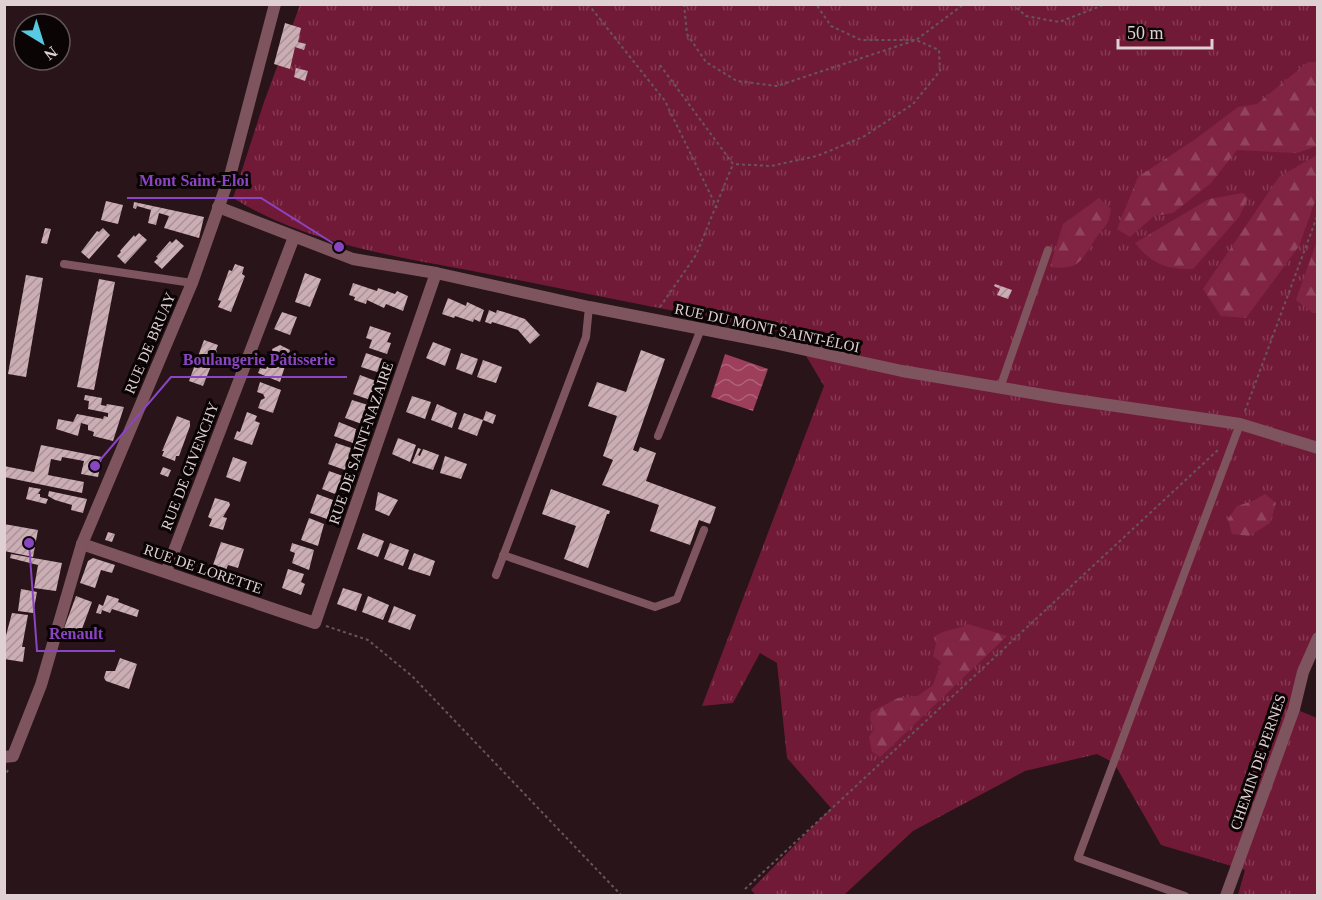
<svg xmlns="http://www.w3.org/2000/svg" width="1322" height="900" font-family="'Times New Roman',serif">
	<style>
		.grass { fill: url(#grass-tufts) }
		.forest { fill: url(#forest-firs) }
		.water { fill: url(#water-waves) }
		.building { fill: url(#building-hatch) }
		.lines { fill: none; stroke-linecap: round; stroke-linejoin: round }
		.path { stroke: #68555a; stroke-width: 2; stroke-dasharray: 3 3; stroke-linecap: butt }
		.lane { stroke: #7e545e; stroke-width: 8 }
		.street { stroke: #7e545e; stroke-width: 12 }
		.labels { text-anchor: middle; stroke-width: 6; stroke-linejoin: round; paint-order: stroke }
		.street-label { font-size: 15px; fill: #dfd0d3; stroke: #0b0405 }
		.leader { fill: none; stroke: #8a45c2; stroke-width: 2 }
		.callout-dot { fill: #8a45c2; stroke: #0b0405; stroke-width: 2 }
		.callout-label { font-size: 16px; text-anchor: middle; font-weight: bold; fill: #8a45c2; stroke: #0b0405; stroke-width: 6; stroke-linejoin: round; paint-order: stroke }
	</style>
	<defs>
		<pattern id="grass-tufts" width="24" height="20" patternUnits="userSpaceOnUse" patternTransform="scale(1.5)"><rect width="24" height="20" fill="#711a38"/><path d="M3 7l-1-3M5 7V3M7 7l1-3M15 17l-1-3M17 17v-4M19 17l1-3" fill="none" stroke="#853a54"/></pattern>
		<pattern id="forest-firs" width="22" height="20" patternUnits="userSpaceOnUse" patternTransform="scale(1.5)"><rect width="22" height="20" fill="#812443"/><path d="M5 1l3.5 6h-7zM16 11l3.5 6h-7z" fill="#92435d"/></pattern>
		<pattern id="water-waves" width="16" height="10" patternUnits="userSpaceOnUse" patternTransform="scale(1.5)"><rect width="16" height="10" fill="#9d3e5b"/><path d="M0 5q4-4 8 0t8 0" fill="none" stroke="#af6279"/></pattern>
		<pattern id="building-hatch" width="6" height="6" patternUnits="userSpaceOnUse" patternTransform="scale(1.5)"><rect width="6" height="6" fill="#cbaeb4"/><path d="M-1 1l2-2M0 6l6-6M5 7l2-2" fill="none" stroke="#a99297"/></pattern>
	</defs>
	<rect width="100%" height="100%" fill="#281419"/>
	<!-- grass -->
	<path class="grass" d="M300 5H1317L1318 638 1295 709 1317 718V895H1238L1245 870 1161 845 1114 763 1097 754 1025 771 913 831 844 895H756L751 890 831 808 787 758 777 663 760 653 733 703 702 706 824 386 793 334C695 315 596 296 498 276 409 258 311 247 233 198L264 102Z"/>
	<!-- forest -->
	<g class="forest">
		<polygon points="1308,62 1317,62 1317,146 1297,153 1237,150 1211,183 1173,213 1154,216 1130,237 1117,229 1138,177 1197,138 1238,107 1257,104"/>
		<polygon points="1317,155 1317,196 1299,246 1246,318 1221,316 1203,289 1279,177"/>
		<path d="M1243 193 1248 198 1239 217 1193 269C1166 269 1153 265 1135 243L1209 199Z"/>
		<path d="M1099 198 1111 209C1108 227 1106 224 1096 238 1081 259 1081 271 1050 267L1063 224Z"/>
		<polygon points="1317,241 1317,313 1313,313 1296,300"/>
		<polygon points="1265,494 1276,503 1270,523 1249,536 1232,534 1228,519 1237,506 1253,501"/>
		<path d="M968 624 1007 636 880 757 872 752 869 737 874 729 870 719 871 712 898 698 918 696 933 685 941 662 933 656 936 644 934 637C946 628 955 631 968 624Z"/>
	</g>
	<!-- water -->
	<polygon class="water" points="725,354 768,369 753,411 711,397"/>
	<!-- building -->
	<g class="building">
		<polygon points="285,23 301,28 298,42 306,44 304,50 295,47 290,69 274,64"/>
		<polygon points="296,68 308,71 305,81 294,77"/>
		<polygon points="106,201 123,205 118,224 101,220"/>
		<polygon points="134,202 204,217 199,238 164,228 169,216 159,213 156,225 148,223 151,210 137,206 136,209 133,208"/>
		<polygon points="45,228 51,229 47,244 41,243"/>
		<polygon points="103,228 110,235 89,259 81,252 97,231 99,232"/>
		<polygon points="139,233 147,240 125,264 117,256 121,252 120,251 134,235 135,237"/>
		<polygon points="176,239 184,246 162,269 154,262 158,258 156,257 170,241 172,243"/>
		<polygon points="235,264 244,267 242,274 245,276 231,312 218,307 221,301 218,300 229,270 232,271"/>
		<polygon points="305,273 321,279 310,307 295,302"/>
		<polygon points="26,275 43,278 26,377 8,374"/>
		<polygon points="99,279 115,282 94,390 77,387"/>
		<polygon points="353,283 377,291 378,288 395,294 397,291 408,296 403,311 386,304 384,308 367,300 366,304 354,300 355,297 349,295"/>
		<polygon points="995,284 1012,290 1008,299 997,295 1000,289 994,286"/>
		<polygon points="448,298 466,306 467,302 484,310 480,322 474,319 473,322 455,316 454,318 442,314"/>
		<polygon points="489,310 496,313 497,310 504,312 525,319 540,335 530,344 518,330 492,322 491,324 485,322"/>
		<polygon points="282,312 297,317 290,335 274,329"/>
		<polygon points="370,326 391,333 387,342 391,343 387,354 369,348 372,340 366,338"/>
		<polygon points="204,340 218,345 216,350 217,351 203,386 189,381"/>
		<polygon points="433,342 451,349 445,366 426,358"/>
		<polygon points="280,345 290,350 280,382 258,373 260,368 266,369 273,353 272,349"/>
		<polygon points="641,350 665,359 633,450 638,452 640,447 656,453 646,481 716,507 710,524 699,520 690,545 650,531 659,505 602,485 613,460 603,456 617,416 588,406 597,382 626,392"/>
		<polygon points="366,353 383,359 380,373 361,367"/>
		<polygon points="461,353 478,359 472,375 456,369"/>
		<polygon points="483,360 502,367 496,383 477,377"/>
		<polygon points="360,375 376,381 370,400 353,394"/>
		<polygon points="260,382 281,390 273,413 258,408 261,400 265,398 263,394 257,392"/>
		<polygon points="85,395 102,398 101,405 106,406 107,404 124,407 113,441 93,436 94,432 88,430 88,425 81,423 78,436 56,429 58,419 73,422 77,414 103,419 104,416 108,417 108,413 88,409 89,401 84,400"/>
		<polygon points="412,396 431,402 425,419 406,412"/>
		<polygon points="352,400 368,405 362,424 345,418"/>
		<polygon points="437,404 457,413 452,428 431,420"/>
		<polygon points="486,411 496,415 493,424 483,420"/>
		<polygon points="247,412 257,416 255,421 260,423 252,445 234,439 237,431 240,432"/>
		<polygon points="464,413 483,420 477,436 458,429"/>
		<polygon points="177,416 190,421 190,426 179,456 176,456 175,461 162,456 164,451 162,451"/>
		<polygon points="339,422 356,429 353,443 334,436"/>
		<polygon points="398,438 416,445 410,462 392,454"/>
		<polygon points="336,443 351,448 345,470 328,464"/>
		<polygon points="41,445 102,457 98,477 81,474 84,461 62,457 61,461 51,459 48,475 84,482 82,493 4,477 4,466 34,472"/>
		<polygon points="418,448 421,449 418,455 420,456 423,449 439,455 433,470 412,463"/>
		<polygon points="445,456 467,464 461,479 440,473"/>
		<polygon points="233,457 247,462 240,482 226,477"/>
		<polygon points="163,467 171,470 168,477 160,474"/>
		<polygon points="329,471 343,476 335,494 322,489"/>
		<polygon points="29,487 41,489 38,494 40,494 40,497 48,499 46,504 26,499"/>
		<polygon points="551,489 610,511 609,514 607,514 588,568 564,559 576,526 542,514"/>
		<polygon points="49,491 87,499 83,513 71,510 72,505 55,500 48,496"/>
		<polygon points="378,492 398,500 389,516 375,510"/>
		<polygon points="317,494 333,500 327,519 310,513"/>
		<polygon points="215,498 229,502 230,505 223,517 227,518 223,530 209,526 212,519 208,517"/>
		<polygon points="309,518 324,524 318,546 301,540"/>
		<polygon points="4,524 38,530 33,557 4,551"/>
		<polygon points="108,532 115,534 112,542 105,540"/>
		<polygon points="363,533 384,541 378,557 357,549"/>
		<polygon points="221,542 244,549 238,568 228,565 226,570 213,565"/>
		<polygon points="292,543 314,550 309,570 292,563 295,553 290,551"/>
		<polygon points="390,543 409,550 403,566 384,559"/>
		<polygon points="414,553 435,561 430,576 408,569"/>
		<polygon points="11,554 62,563 56,591 34,588 38,565 10,558"/>
		<polygon points="93,558 115,565 112,573 101,570 95,588 80,583 88,561"/>
		<polygon points="288,569 304,574 301,582 305,584 301,595 282,588"/>
		<polygon points="343,588 362,594 356,611 337,604"/>
		<polygon points="21,589 37,592 33,613 18,611"/>
		<polygon points="107,595 119,599 118,602 139,610 137,617 112,609 110,613 102,610 101,614 96,613 99,604 103,606"/>
		<polygon points="76,596 92,602 79,637 63,631"/>
		<polygon points="368,596 389,605 383,620 362,612"/>
		<polygon points="394,606 416,615 410,630 388,622"/>
		<polygon points="12,613 28,615 22,647 25,647 23,662 4,659 4,643"/>
		<polygon points="120,658 137,664 129,689 106,681 104,678 106,671 115,671"/>
	</g>
	<g class="lines">
		<!-- path -->
		<g class="path">
			<polyline points="588,4 665,101 717,208"/>
			<polyline points="684,4 687,34 706,62 737,81 777,86 916,40 964,4"/>
			<polyline points="1012,4 1026,16 1059,22 1106,4"/>
			<polyline points="660,65 733,164 771,166 817,156 863,137 913,104 940,71 939,50 916,40 861,40 831,26 816,4"/>
			<polyline points="660,307 696,255 733,164"/>
			<polyline points="1245,411 1318,214"/>
			<polyline points="326,626 368,640 412,676 622,896"/>
			<polyline points="4,778 8,770"/>
			<polyline points="745,889 1219,449"/>
		</g>
		<!-- lane -->
		<g class="lane">
			<polyline points="64,264 192,283"/>
			<polyline points="1000,388 1048,250"/>
			<polyline points="658,436 701,329"/>
			<polyline points="503,555 655,607 677,599 704,530"/>
			<polyline points="496,575 586,337 589,307"/>
			<polyline points="1185,896 1078,858 1240,424"/>
		</g>
		<!-- street -->
		<g class="street">
			<polyline points="218,207 353,259 436,273 589,307 774,343 902,371 1061,398 1240,424 1318,448"/>
			<polyline points="82,544 315,623 436,273"/>
			<polyline points="166,572 294,237"/>
			<polyline points="4,757 13,756 41,685 82,544 192,283 231,172 275,4"/>
			<polyline points="1226,896 1294,709 1303,672 1318,638"/>
		</g>
	</g>
	<g class="labels">
		<!-- street labels -->
		<g class="street-label">
			<text transform="translate(767 328) rotate(12)" y="5">RUE DU MONT SAINT-ÉLOI</text>
			<text transform="translate(150 343) rotate(-67)" y="5">RUE DE BRUAY</text>
			<text transform="translate(361 443) rotate(-71)" y="5">RUE DE SAINT-NAZAIRE</text>
			<text transform="translate(190 466) rotate(-69)" y="5">RUE DE GIVENCHY</text>
			<text transform="translate(203 569) rotate(19)" y="5">RUE DE LORETTE</text>
			<text transform="translate(1258 762) rotate(-71)" y="5">CHEMIN DE PERNES</text>
		</g>
	</g>
	<!-- callouts -->
	<path class="leader" d="M339 247L261 198H127M95 466L171 377H347M29 543L37 651H115"/>
	<g class="callout-dot">
		<circle cx="339" cy="247" r="6"/>
		<circle cx="95" cy="466" r="6"/>
		<circle cx="29" cy="543" r="6"/>
	</g>
	<g class="callout-label">
		<text x="194" y="186">Mont Saint-Eloi</text>
		<text x="259" y="365">Boulangerie Pâtisserie</text>
		<text x="76" y="639">Renault</text>
	</g>
	<!-- border -->
	<rect width="1322" height="900" fill="none" stroke="#dfd0d3" stroke-width="12"/>
	<!-- north arrow -->
	<g transform="translate(42 42) rotate(142)"><circle r="28" fill="#0b0405" stroke="#605657" stroke-width="1.5"/>
	<path d="M0-4.5L10 22L0 15L-10 22Z" fill="#57c9e2"/>
	<text y="-9" font-size="16" font-weight="bold" text-anchor="middle" fill="#dfd0d3">N</text>
	</g>
	<!-- scale -->
	<path d="M1118 39v9h94v-9" fill="none" stroke="#dfd0d3" stroke-width="3"/>
	<text x="1127" y="39" font-size="18" fill="#dfd0d3" stroke="#0b0405" stroke-width="4.5" paint-order="stroke">50 m</text>
</svg>
